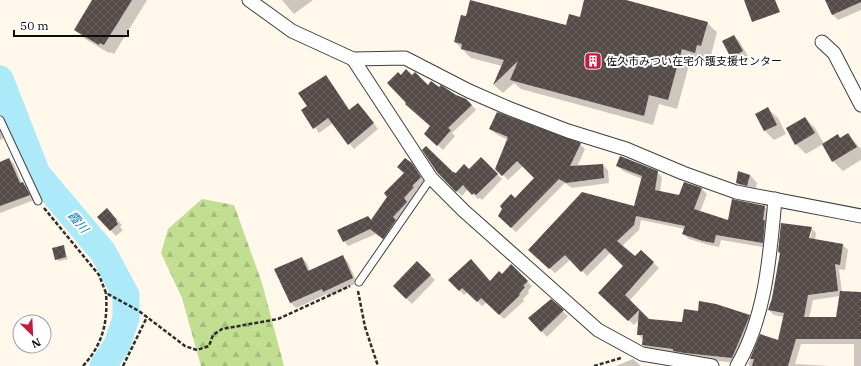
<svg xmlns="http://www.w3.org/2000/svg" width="861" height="366" font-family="'IBM Plex Serif','Noto Sans JP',serif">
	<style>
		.forest { fill: url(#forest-firs) }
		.shadow { fill: #0003; fill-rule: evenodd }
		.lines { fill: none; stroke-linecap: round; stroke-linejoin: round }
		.river { stroke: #aceafa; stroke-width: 27 }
		.building { fill: url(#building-cross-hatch) }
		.lane-casing { stroke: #3f3f3f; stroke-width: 9 }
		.street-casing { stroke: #3f3f3f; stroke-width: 15 }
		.path { stroke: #2e2e2e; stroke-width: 2.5; stroke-dasharray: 4 2; stroke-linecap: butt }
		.lane { stroke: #fff; stroke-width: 7 }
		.street { stroke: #fff; stroke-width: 13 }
		.labels { text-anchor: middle; stroke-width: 4; stroke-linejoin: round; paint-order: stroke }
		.poi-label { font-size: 11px; fill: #0c0c0c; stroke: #fff; text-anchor: start }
		.water-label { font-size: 12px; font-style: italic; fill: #0e7ea6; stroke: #fff }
	</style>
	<defs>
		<pattern id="forest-firs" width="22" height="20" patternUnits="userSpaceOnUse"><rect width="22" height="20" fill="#c1de91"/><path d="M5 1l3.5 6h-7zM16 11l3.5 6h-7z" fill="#a5bd7c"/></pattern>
		<pattern id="building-cross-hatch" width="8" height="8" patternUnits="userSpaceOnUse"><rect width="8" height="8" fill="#554b48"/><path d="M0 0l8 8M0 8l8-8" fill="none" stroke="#68605e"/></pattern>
	</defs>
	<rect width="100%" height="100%" fill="#fff8eb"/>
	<!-- forest -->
	<polygon class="forest" points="202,199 234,205 262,283 284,366 201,366 182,298 161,253 168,229"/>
	<!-- shadow -->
	<g class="shadow">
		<polygon points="93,0 147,0 114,54 110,52 109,53 85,39 75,29"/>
		<polygon points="282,0 313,0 294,14"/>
		<polygon points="585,0 622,0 707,23 717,32 711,55 706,54 704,62 691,58 677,109 659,104 653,125 521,89 514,83 503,93 494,85 502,66 471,58 455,42 567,26 580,18"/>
		<polygon points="826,0 861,0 861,10 838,20 833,15"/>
		<polygon points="734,36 739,41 748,56 737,62 731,57"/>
		<polygon points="326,76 350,110 363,109 378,129 354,149 333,123 319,133 302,110 308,106"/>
		<polygon points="401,77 412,77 428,86 440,88 466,99 476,110 452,133 455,136 443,150 430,138 431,126"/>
		<polygon points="768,109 778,118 786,134 774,140 765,131"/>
		<polygon points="805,118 815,128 824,144 838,136 841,139 848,134 861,149 861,160 843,171 833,161 823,144 806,154 796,144"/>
		<polygon points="0,127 4,138 0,140"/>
		<polygon points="490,129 580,144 585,149 577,167 603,165 608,170 609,183 572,188 565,183 516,232 505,222 515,199 535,178 523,166 508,180 496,168 508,140 496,134"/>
		<polygon points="9,159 14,164 22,183 28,188 34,200 0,213 0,161 1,163"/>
		<polygon points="481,159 502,179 482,200 480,198 478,199 468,189 462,196 437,171 456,174 469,171"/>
		<polygon points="411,164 425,182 416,191 418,193 408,204 411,208 388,243 376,234 348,246 344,241 371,221"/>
		<polygon points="617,165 657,172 662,177 660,192 679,196 684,183 702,189 707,194 700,212 729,221 765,207 770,212 768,248 721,240 719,247 709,245 689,239 683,234 685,229 641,220 639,230 622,246 635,258 641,252 659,268 629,301 649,320 683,323 749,316 754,321 737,363 691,358 679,356 676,353 649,350 643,345 644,340 638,334 639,320 634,325 605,298 625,266 611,252 587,276 571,259 555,273 535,255 635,207 642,179 623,171"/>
		<polygon points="750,175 757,183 755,193 744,191 737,183"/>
		<polygon points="107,209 122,225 120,227 123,230 116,236 98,217"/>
		<path d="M811 228 816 233 815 240 843 245 848 250 845 270 839 269 842 292 861 293V366H854V344H801L795 364 831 366H750L748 364 761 336 779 341 784 317 774 315 769 310 773 299 781 254 779 252ZM810 231H812L809 243 807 242ZM840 296 837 317 809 318 813 300Z"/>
		<polygon points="63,246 68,259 59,261 56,259"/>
		<polygon points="342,257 348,262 357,283 329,296 327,294 296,308 290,302 302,258 307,263 310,271"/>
		<polygon points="417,263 435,280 412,304 394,286"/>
		<polygon points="511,266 532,286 528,291 529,293 523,299 524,301 504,319 487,302 482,306 468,292 464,295 450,280 490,282 502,275"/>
		<polygon points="551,301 568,316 547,337 529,318"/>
		<polygon points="633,359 641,366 616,366"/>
	</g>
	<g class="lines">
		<!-- river -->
		<polyline class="river" points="0,79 37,174 103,252 126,295 126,318 117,345 103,366"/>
	</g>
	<!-- building -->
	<g class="building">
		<polygon points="92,0 132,0 104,45 100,43 99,45 74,30"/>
		<polygon points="470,0 566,25 569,14 580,17 584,0 626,0 708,22 701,46 697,45 695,53 682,49 668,100 649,95 644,116 510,80 518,61 493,85 504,60 461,49 462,44 454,42 461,15 466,16"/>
		<polygon points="744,0 775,0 780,12 752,22"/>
		<polygon points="825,0 861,0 861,2 832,15"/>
		<polygon points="734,35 743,51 731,58 722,41"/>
		<polygon points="406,69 412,75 415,72 428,85 431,81 439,87 441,85 456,95 466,99 472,105 448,128 451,130 437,146 424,134 430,126 405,104 406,103 387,83 398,72 401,75"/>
		<polygon points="326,75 349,110 358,103 374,123 348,145 328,118 313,129 301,110 307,106 298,93"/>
		<polygon points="768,107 777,125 764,131 755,114"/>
		<polygon points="497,112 581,143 570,166 603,164 604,178 566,183 559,179 511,228 498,216 502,209 500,206 511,194 515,198 534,178 517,161 502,176 495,169 508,137 489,129"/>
		<polygon points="805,117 815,133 795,145 786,128"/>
		<polygon points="848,133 857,147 832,162 822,144 838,134 840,138"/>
		<polygon points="426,146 453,172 456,173 464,164 469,169 481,157 498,174 476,195 474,193 472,195 463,185 456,192 437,172 422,150"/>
		<polygon points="620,156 658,171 655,190 679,195 684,182 702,188 694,209 728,220 732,199 765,206 763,220 765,220 763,243 716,235 714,243 703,241 682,234 685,226 636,216 634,225 617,241 635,256 641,250 654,262 625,295 649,319 682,322 684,309 698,311 699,301 716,304 750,315 732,358 685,353 673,351 673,349 642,345 643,335 637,335 639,310 628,321 598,293 623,266 605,248 581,272 565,255 549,269 528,250 582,192 634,206 642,176 616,166"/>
		<polygon points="9,158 20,183 23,182 30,195 0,206 0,162"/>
		<polygon points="405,158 412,163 421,177 412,186 414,187 404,198 407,202 393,217 396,220 383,239 370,229 343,242 337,230 368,216 371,220 387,197 384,193 404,173 397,167"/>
		<polygon points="738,171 750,175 747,186 736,183"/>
		<polygon points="107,208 117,220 116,221 118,224 110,231 97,217"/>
		<polygon points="781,223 812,227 809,238 843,244 840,265 835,264 838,291 808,295 804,317 836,317 840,291 861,292 861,339 796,339 788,366 752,366 754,359 750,359 760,334 778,340 784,313 768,310 772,298 780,253 778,252"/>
		<polygon points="64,245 66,257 55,260 52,248"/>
		<polygon points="343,255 353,278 323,292 322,289 290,303 274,269 302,257 308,271"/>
		<polygon points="471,259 490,281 499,271 502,274 511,264 528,281 523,286 525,287 519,294 520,295 499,315 481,298 477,302 462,288 459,291 448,280"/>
		<polygon points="417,261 431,275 406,299 393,286"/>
		<polygon points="551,299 564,310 541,332 528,318"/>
	</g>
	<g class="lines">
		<defs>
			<g id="lane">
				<polyline points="0,120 38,201"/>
				<polyline points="359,282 431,178"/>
			</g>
			<g id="street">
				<polyline points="249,0 292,31 353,59 405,58 469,91 508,108 568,131 626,149 683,173 736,192 861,216"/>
				<polyline points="822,42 834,53 861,105"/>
				<polyline points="353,59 431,178 464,211 598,330 642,354 712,366"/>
				<path d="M737 366C766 316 770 255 775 199"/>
			</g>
		</defs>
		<!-- lane casing -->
		<use href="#lane" class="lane-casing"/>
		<!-- street casing -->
		<use href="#street" class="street-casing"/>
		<!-- path -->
		<g class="path">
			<polyline points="44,208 99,275 106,293 139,311 185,346 197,350 209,346 213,335 222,329 278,319 350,286"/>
			<polyline points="358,291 365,327 378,366"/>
			<path d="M83 366C103 344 108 322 106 293"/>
			<polyline points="123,366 147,317"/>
			<polyline points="594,366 621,358"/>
		</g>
		<!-- lane -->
		<use href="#lane" class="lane"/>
		<!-- street -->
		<use href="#street" class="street"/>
	</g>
	<!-- icons -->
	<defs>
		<symbol id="building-square" viewBox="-11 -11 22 22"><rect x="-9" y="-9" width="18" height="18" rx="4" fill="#c51b41" stroke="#fff"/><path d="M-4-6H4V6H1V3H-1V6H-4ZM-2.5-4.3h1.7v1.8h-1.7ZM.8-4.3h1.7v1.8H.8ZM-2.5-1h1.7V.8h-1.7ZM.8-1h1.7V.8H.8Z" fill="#fff"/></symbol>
	</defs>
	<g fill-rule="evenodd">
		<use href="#building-square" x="583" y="51" width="20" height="20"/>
	</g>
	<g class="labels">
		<!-- poi labels -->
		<g class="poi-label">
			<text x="606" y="65">佐久市みつい在宅介護支援センター</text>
		</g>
		<!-- water labels -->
		<g class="water-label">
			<text transform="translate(78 222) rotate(50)" y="4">霞川</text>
		</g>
	</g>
	<!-- north arrow -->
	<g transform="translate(32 334) rotate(156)"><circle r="19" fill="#ffffff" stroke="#9e9e9e"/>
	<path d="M0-3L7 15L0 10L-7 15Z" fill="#c51b41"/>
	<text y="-6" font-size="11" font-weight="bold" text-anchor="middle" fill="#0c0c0c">N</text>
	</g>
	<!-- scale -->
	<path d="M14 30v6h114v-6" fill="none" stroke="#0c0c0c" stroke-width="2"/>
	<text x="20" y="30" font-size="12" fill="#0c0c0c" stroke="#ffffff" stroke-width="3" paint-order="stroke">50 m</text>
</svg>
